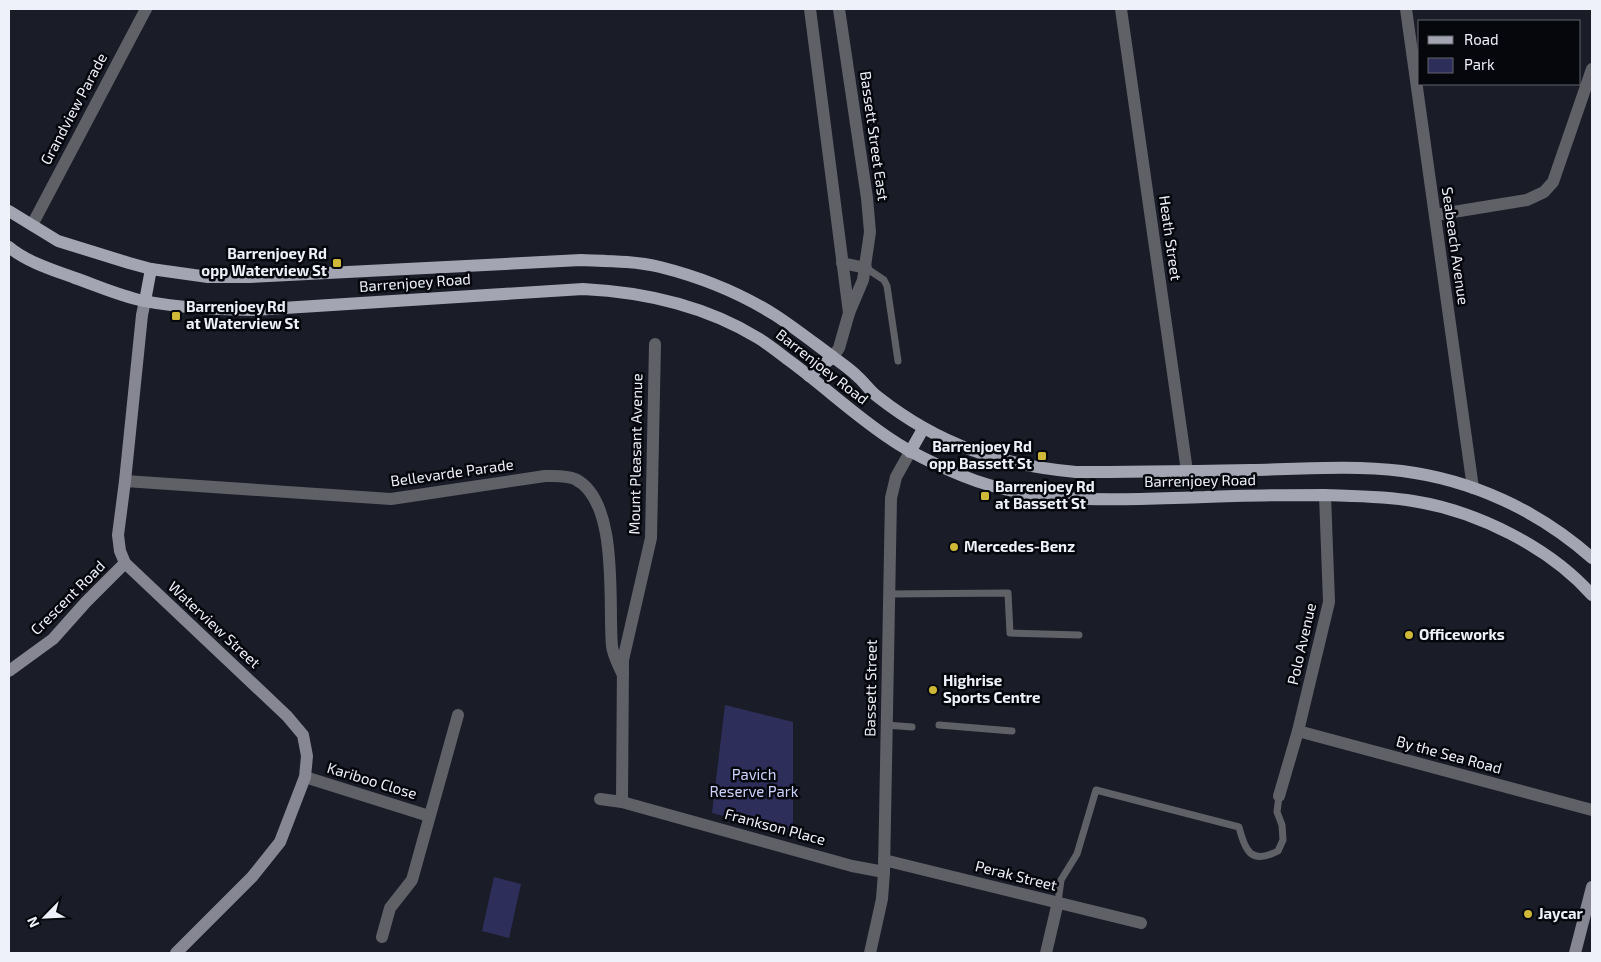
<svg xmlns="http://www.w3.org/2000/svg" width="1601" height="962" font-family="'Exo 2',sans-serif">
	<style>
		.green { fill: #2d2f5a }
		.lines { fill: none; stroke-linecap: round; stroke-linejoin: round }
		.lane { stroke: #606167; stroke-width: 7 }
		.street { stroke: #606167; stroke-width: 12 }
		.secondary { stroke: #868792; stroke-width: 12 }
		.primary { stroke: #a3a5b3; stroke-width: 12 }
		.poi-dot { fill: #cfb837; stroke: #06070c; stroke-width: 2 }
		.labels { text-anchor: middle; stroke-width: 5; stroke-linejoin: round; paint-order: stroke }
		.street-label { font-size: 15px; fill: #eff1fa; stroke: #06070c }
		.poi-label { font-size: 15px; font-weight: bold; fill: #eff1fa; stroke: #06070c; text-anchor: start }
		.park-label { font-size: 15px; fill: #ccd2fc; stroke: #06070c }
	</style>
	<rect width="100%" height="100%" fill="#1a1c28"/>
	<!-- green -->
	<g class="green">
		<polygon points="725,705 793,722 793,834 712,813"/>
		<polygon points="494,877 521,884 509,938 482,931"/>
	</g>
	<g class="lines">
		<!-- lane -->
		<g class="lane">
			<polyline points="866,268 884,280 887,286 898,361"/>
			<polyline points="889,594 1008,593 1010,633 1079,635"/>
			<polyline points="886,725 912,727"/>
			<polyline points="939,725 1012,731"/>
			<path d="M1058 902 1061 880 1077 854 1096 790 1239 827C1245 851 1251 865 1278 851L1283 840 1282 825 1277 812 1279 796"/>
		</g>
		<!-- street -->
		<g class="street">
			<polyline points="810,9 849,313"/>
			<polyline points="1121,9 1187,471"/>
			<polyline points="1406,9 1473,488"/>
			<polyline points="1435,215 1527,200 1544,192 1553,182 1592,69"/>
			<polyline points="32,225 146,9"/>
			<polyline points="842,263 866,268"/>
			<polyline points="833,357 839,348 849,313 863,280 870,232 867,198 839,9"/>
			<path d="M125 481 391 499 545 476C555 476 566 475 575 479 620 501 608 605 612 646 613 656 619 666 623 675"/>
			<polyline points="1298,731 1592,810"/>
			<polyline points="305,777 429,816"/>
			<polyline points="1279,796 1298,731 1329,602 1325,495"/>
			<polyline points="600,799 622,802 852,866 884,872"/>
			<polyline points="622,802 623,660 651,538 655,344"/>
			<polyline points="884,860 1141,923"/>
			<polyline points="382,937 390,908 412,880 458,715"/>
			<polyline points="870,953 882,899 884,872 891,498 896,477 910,452"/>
			<polyline points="1046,953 1058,902"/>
		</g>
		<!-- secondary -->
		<g class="secondary">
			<polyline points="145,301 142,315 125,481 118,535 120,551 125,563 287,716 303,735 307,756 305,777 280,842 252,877 176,953"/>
			<polyline points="9,671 53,639 86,602 125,563"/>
			<polyline points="1575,953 1592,887"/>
		</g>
		<!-- primary -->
		<g class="primary">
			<path d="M9 211 58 241 129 263 151 269 208 277H249L581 260C607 261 635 261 660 267 700 277 740 293 775 315 795 328 814 343 833 357 841 363 850 369 857 376 864 382 870 391 878 397 939 445 1000 465 1076 472 1135 472 1193 471 1251 470 1301 469 1352 465 1402 471 1473 480 1539 511 1592 558"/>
			<path d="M9 247C27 262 53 270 75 278 98 286 120 296 144 301 180 308 216 309 252 310L583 289C645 292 704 305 758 338 768 344 778 352 787 359 823 385 855 416 892 440 914 455 939 466 963 476 1039 507 1125 499 1205 497 1245 495 1285 495 1325 495 1354 496 1384 496 1413 501 1477 511 1549 547 1592 595"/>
			<polyline points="145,301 151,269"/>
			<polyline points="809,376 833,357"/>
			<polyline points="910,452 923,429"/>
		</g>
	</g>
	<!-- markers -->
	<g class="poi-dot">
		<rect x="332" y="258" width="10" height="10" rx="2.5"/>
		<rect x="171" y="311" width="10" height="10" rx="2.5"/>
		<rect x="1037" y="451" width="10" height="10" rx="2.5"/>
		<rect x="980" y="491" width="10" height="10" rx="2.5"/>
		<circle cx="954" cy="547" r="5"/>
		<circle cx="1409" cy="635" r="5"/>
		<circle cx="933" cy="690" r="5"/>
		<circle cx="1528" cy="914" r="5"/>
	</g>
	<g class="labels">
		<!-- street labels -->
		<g class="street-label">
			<text transform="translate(74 109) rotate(-62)" y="5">Grandview Parade</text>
			<text transform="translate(874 136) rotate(82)" y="5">Bassett Street East</text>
			<text transform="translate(1170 238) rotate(82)" y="5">Heath Street</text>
			<text transform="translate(1455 246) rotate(82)" y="5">Seabeach Avenue</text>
			<text transform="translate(415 283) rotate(-4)" y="5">Barrenjoey Road</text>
			<text transform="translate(822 367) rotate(38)" y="5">Barrenjoey Road</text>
			<text transform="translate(636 454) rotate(-89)" y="5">Mount Pleasant Avenue</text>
			<text transform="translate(452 473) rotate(-8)" y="5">Bellevarde Parade</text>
			<text transform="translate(1200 481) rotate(-1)" y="5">Barrenjoey Road</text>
			<text transform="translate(68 598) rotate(-45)" y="5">Crescent Road</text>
			<text transform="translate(214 625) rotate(43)" y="5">Waterview Street</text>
			<text transform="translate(1302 644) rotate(-77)" y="5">Polo Avenue</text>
			<text transform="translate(871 688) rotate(-89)" y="5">Bassett Street</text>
			<text transform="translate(1449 755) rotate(15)" y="5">By the Sea Road</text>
			<text transform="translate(372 781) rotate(17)" y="5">Kariboo Close</text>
			<text transform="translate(775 827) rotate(15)" y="5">Frankson Place</text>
			<text transform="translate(1016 876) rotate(14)" y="5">Perak Street</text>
		</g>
		<!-- poi labels -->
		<g class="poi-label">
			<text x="327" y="259" text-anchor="end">Barrenjoey Rd<tspan x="327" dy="17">opp Waterview St</tspan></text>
			<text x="186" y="312">Barrenjoey Rd<tspan x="186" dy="17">at Waterview St</tspan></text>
			<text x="1032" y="452" text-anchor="end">Barrenjoey Rd<tspan x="1032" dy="17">opp Bassett St</tspan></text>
			<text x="995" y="492">Barrenjoey Rd<tspan x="995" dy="17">at Bassett St</tspan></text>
			<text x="964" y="552">Mercedes-Benz</text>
			<text x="1419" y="640">Officeworks</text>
			<text x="943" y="686">Highrise<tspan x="943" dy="17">Sports Centre</tspan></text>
			<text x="1538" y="919">Jaycar</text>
		</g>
		<!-- park labels -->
		<g class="park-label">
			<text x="754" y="780">Pavich<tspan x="754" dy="17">Reserve Park</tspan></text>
		</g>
	</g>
	<!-- border -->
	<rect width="1601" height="962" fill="none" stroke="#eff1fa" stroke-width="20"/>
	<!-- legend -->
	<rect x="1418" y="20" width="162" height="65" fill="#06070c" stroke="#63656b"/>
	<rect x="1428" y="36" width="25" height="8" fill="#a3a5b3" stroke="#63656b"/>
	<text x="1464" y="45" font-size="15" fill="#eff1fa">Road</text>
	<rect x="1428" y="58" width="25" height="15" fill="#2d2f5a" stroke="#63656b"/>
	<text x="1464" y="70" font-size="15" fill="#eff1fa">Park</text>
	<!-- north arrow -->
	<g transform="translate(45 917) rotate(246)" stroke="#06070c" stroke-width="4" paint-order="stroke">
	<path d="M0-4L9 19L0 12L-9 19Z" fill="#eff1fa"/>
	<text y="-8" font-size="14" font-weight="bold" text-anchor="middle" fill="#eff1fa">N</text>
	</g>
</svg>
